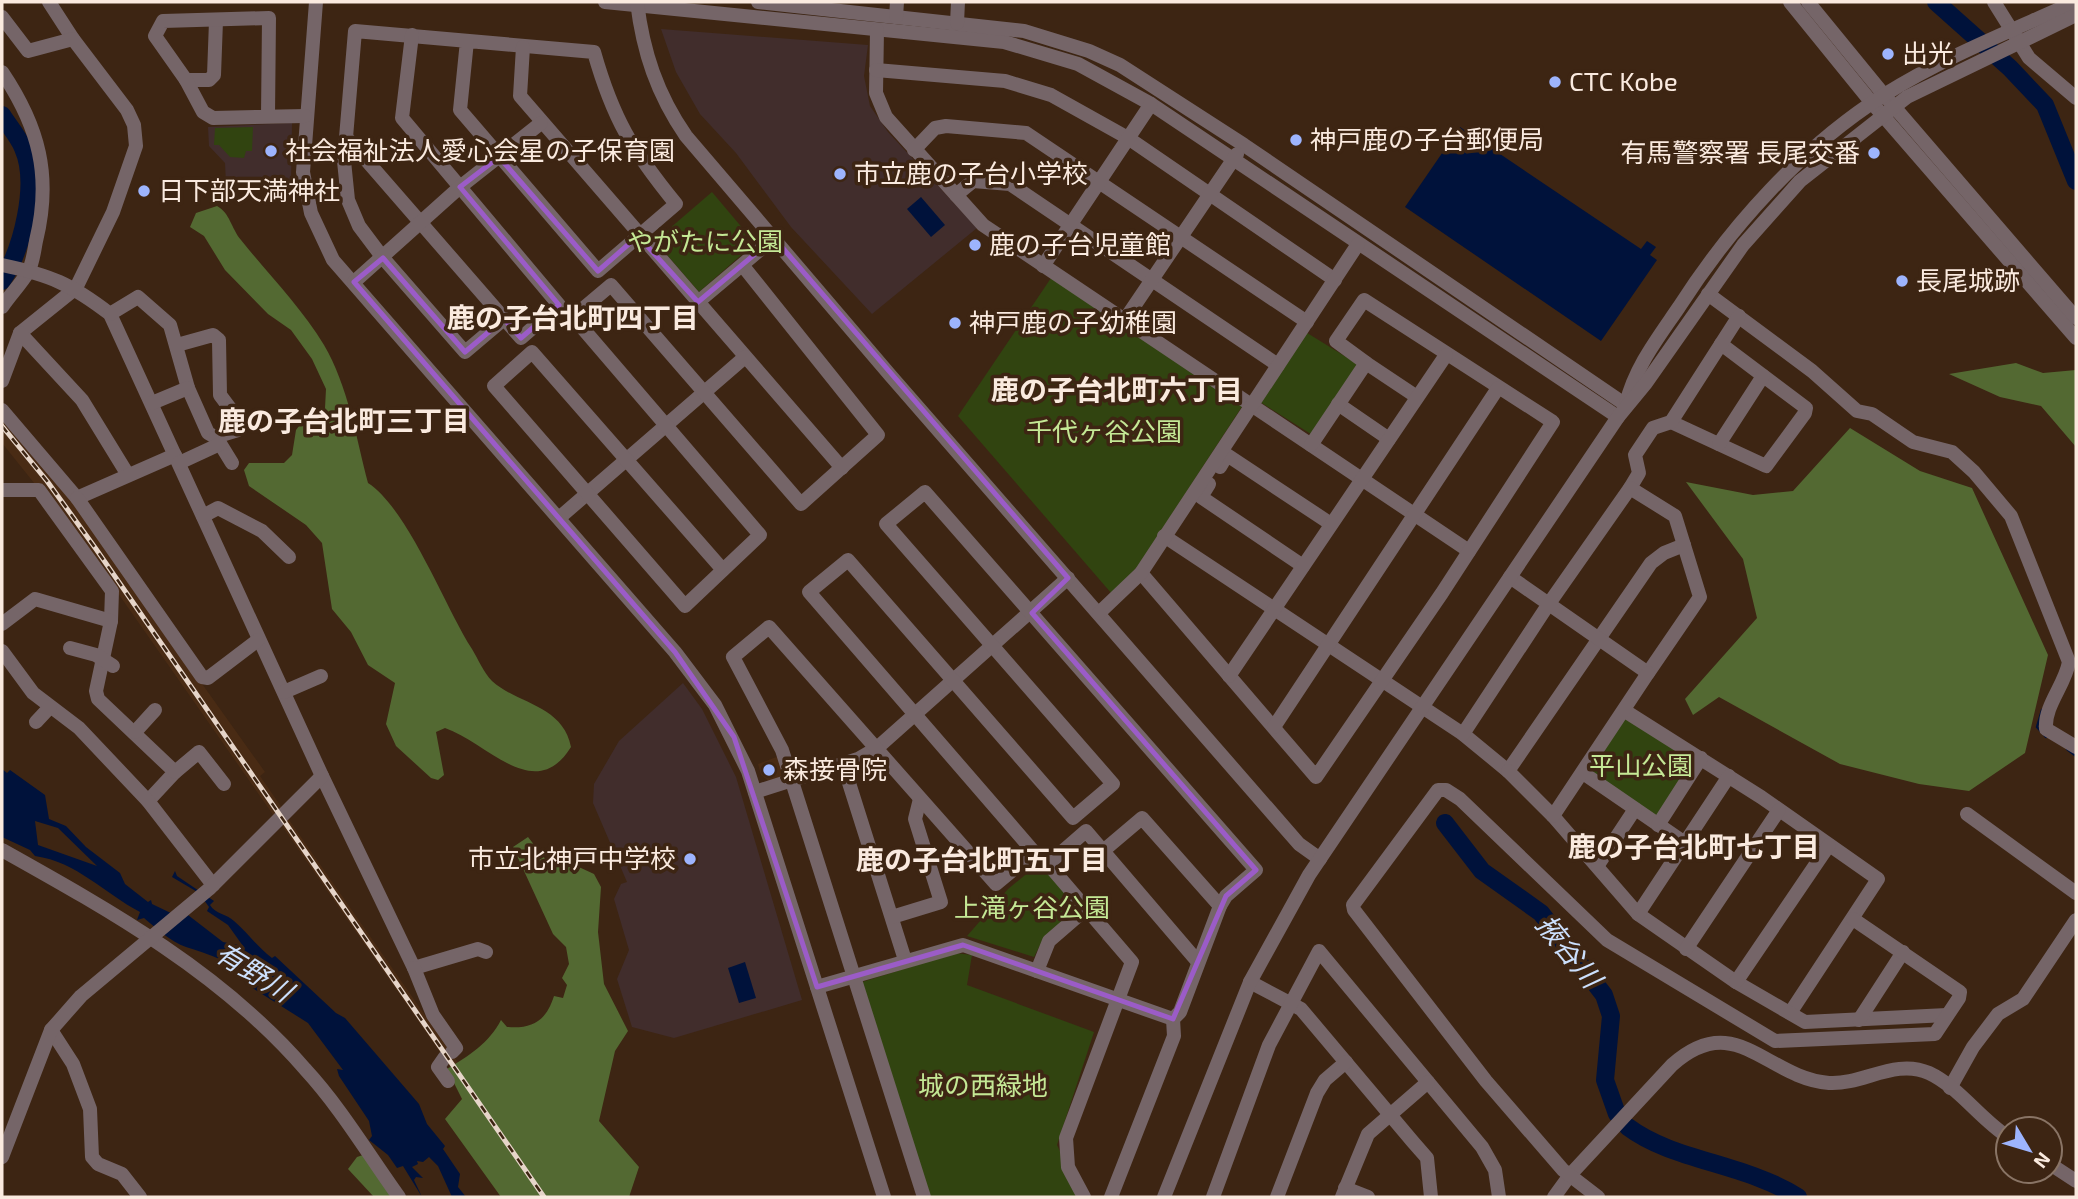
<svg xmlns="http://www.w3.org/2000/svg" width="2078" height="1199" font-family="'Exo 2','Noto Sans JP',sans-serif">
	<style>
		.built { fill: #492b14 }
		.industrial { fill: #412d2c }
		.green { fill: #314410 }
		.forest { fill: #536932 }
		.water { fill: #00123b; fill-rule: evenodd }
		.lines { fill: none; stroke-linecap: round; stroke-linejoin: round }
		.stream { stroke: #00123b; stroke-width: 2.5 }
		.river { stroke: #00123b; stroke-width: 18 }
		.minor { stroke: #756568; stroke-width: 14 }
		.rail-casing { stroke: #e6d5c9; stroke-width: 5 }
		.rail { stroke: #3d2513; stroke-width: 2.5; stroke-dasharray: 8; stroke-linecap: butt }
		.marked { fill: none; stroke: #9b5cc7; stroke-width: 5; stroke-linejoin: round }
		.poi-dot { fill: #9db4fd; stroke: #3d2513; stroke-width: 2.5 }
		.labels { text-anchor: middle; stroke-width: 7; stroke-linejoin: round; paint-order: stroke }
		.poi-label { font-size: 26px; fill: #faeadf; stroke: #3d2513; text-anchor: start }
		.park-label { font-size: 26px; fill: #c4e895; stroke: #3d2513 }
		.neighbourhood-label { font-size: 28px; font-weight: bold; fill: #faeadf; stroke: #3d2513 }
		.water-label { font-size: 28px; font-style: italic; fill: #cce0fd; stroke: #3d2513 }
	</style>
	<rect width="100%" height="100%" fill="#3d2513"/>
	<!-- built -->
	<g class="built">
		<polygon points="2,419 76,507 265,772 260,776 282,808 274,816 87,549 2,443"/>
		<polygon points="779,756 785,773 782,778 770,782 761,775 758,764"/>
		<polygon points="287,817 477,1090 541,1197 280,823"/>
	</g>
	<!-- industrial -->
	<g class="industrial">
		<polygon points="661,29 868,45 864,76 870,106 888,132 977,228 872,314 791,227 736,153 700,114 676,72"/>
		<polygon points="292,123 291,183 226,183 225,163 209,146 208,127"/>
		<polygon points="683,683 702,709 736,777 802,1000 674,1038 632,1027 617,979 629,950 614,899 621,884 627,882 593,803 594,784 619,741"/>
	</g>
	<!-- green -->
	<g class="green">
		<polygon points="253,127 252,151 246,151 244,158 230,157 219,145 214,145 215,128"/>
		<polygon points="712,192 755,243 699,292 655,241"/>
		<polygon points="1051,278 1243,405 1138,566 1112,594 958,416"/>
		<polygon points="1304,331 1359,365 1314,436 1260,402"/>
		<polygon points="1626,715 1694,760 1656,817 1589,772"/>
		<polygon points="1041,862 1080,907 1044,937 1034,957 967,936 1008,889"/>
		<polygon points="955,953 972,955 967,985 1094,1032 1057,1145 1082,1197 927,1197 859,983"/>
	</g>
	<!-- forest -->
	<g class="forest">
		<path d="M217 206C230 213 231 228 241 240 268 274 301 307 324 345 348 386 356 437 368 483 408 509 444 605 472 649 478 659 484 673 492 681 517 704 563 705 571 747 535 805 488 743 445 728L436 732 444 775 438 780 431 778 396 746 386 724 395 683 368 665 351 632 332 609 322 543 306 525 249 486 244 470 249 463H284L292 455 296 430 302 422 313 420 325 408 326 389 312 359 291 330 268 314 225 270 204 236 190 227 196 213Z"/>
		<polygon points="2016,363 2043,373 2076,370 2076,447 2041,406 2000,397 1949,374"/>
		<polygon points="1850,428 1920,471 1972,488 2048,655 2025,753 1969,791 1919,784 1840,764 1719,697 1693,715 1685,699 1757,618 1743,559 1686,482 1753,495 1793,491"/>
		<path d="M528 837 550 865 568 862 594 874 601 887 598 932 604 984 628 1031 615 1051 599 1121 639 1167 629 1197H501L445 1119 462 1099 447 1069C469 1056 489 1043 501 1020L507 1027C533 1029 546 1021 554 996L563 998 567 985 562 978 569 964 566 947 553 934 513 847Z"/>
		<polygon points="363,1155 393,1197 374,1197 348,1169 357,1157"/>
	</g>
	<!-- water -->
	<g class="water">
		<polygon points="1460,127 1641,249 1647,241 1656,247 1650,255 1657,260 1601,341 1405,207"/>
		<polygon points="921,197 945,225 931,237 907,209"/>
		<path d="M2 769 7 773 10 770 45 795 49 819 66 826 86 847 120 873 125 884 148 902 151 900 152 904 175 915H188L223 942 243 946 228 925 207 911 209 907 199 893 172 877 175 871 177 876 214 901 210 905C215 914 227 914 234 921 248 933 257 947 272 958L275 956 336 1013 345 1018 419 1104 427 1124 445 1146 443 1149 460 1174 458 1187 466 1197H452L438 1166 429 1157 423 1162 417 1161 418 1164 412 1167 423 1178 416 1177 414 1180 422 1197 403 1166 397 1168 388 1155 369 1140 372 1136 369 1121 339 1076 337 1069 343 1070 308 1023 251 987 252 984 263 988C249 968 209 954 186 947 171 942 156 928 144 918L137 920 140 912C104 893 77 862 35 856L30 850 2 837ZM35 821 58 828 97 866 38 845Z"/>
		<polygon points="745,962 756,998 739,1003 728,968"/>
	</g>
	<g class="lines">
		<!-- stream -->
		<g class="stream">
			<polyline points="2042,710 2037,727 2046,737"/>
			<polyline points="2067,749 2076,756"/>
		</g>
		<!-- river -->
		<g class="river">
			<polyline points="1936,2 2010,68 2045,105 2076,181"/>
			<path d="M2 115C8 125 18 136 23 148 39 184 22 249 2 281"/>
			<polyline points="1445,823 1482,871 1541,913 1604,995 1611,1016 1605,1080 1617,1114"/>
			<path d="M1628 1127C1673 1161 1744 1163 1798 1197"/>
		</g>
		<!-- minor -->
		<g class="minor">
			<polyline points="49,2 73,39"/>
			<polyline points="316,2 303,172 311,213 333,260 675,652 715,705 748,771 884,1197"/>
			<polyline points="605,2 1004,42 1078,64 1151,104 1618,417"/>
			<path d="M637 2C643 52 657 94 686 136L890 375 1299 844 1320 859"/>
			<polyline points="758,2 1024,31 1089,51 1120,65 1244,145 1626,405"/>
			<polyline points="1790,2 1872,103 2076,338"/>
			<polyline points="1808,2 1884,95 2076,318"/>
			<polyline points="1994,2 2029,58 2076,98"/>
			<polyline points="2,17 28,51 73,39 127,110 134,125 136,146 113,212 76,288 20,333 2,381"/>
			<polyline points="896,17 897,2"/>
			<polyline points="957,23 958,2"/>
			<polyline points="877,30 876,93 886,117 983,225 1469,551"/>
			<path d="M467 41 460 110 598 271 676 204C632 150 613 119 594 52L355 31 344 161 348 200 359 226 383 258 465 352 504 319"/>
			<polyline points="523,47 520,96 842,468"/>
			<polyline points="876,70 1005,81 1051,95 1128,138 1335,280"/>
			<path d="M2 72C39 127 52 176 36 241 34 251 33 263 28 272 21 284 10 295 2 307"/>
			<polyline points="186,80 209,80 214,75 216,21"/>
			<polyline points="268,115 269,18 163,21 155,36 186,80 203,112 213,118 305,116"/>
			<polyline points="347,138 521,338 559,305 402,118 412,35"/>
			<polyline points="914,150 935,128 946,126 1026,133 1307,322"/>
			<polyline points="956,195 973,181 1010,184 1278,365"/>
			<path d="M2 265C50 275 71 284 110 314L322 776 414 968 478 949 486 952"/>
			<polyline points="1043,266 1151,104"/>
			<polyline points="354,282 460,187 541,123"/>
			<path d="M1708 294 1812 371 1857 411 1872 414 1913 442 1952 452 1974 472 2011 516 2069 662C2065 685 2044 706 2046 729L2076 747"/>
			<polyline points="698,302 774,238"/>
			<polyline points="110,314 138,297 170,325 188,388 208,433 215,437 238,430 241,423 220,395 219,340 213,335 177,345"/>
			<polyline points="1124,321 1237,154"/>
			<polyline points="20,333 82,400 128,475"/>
			<polyline points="1366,363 1417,397"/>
			<polyline points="152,403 188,388"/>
			<polyline points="1338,404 1389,439"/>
			<path d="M1626 404C1635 367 1658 338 1679 307 1731 226 1802 147 1884 95 1944 57 2011 31 2075 2"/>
			<polyline points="2,410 77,498 175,455"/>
			<polyline points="1671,422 1766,466 1805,413 1806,408 1721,344"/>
			<polyline points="216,437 232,463"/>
			<polyline points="1719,444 1763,376"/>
			<polyline points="179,463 220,444"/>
			<polyline points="1220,467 1227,455 1331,524"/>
			<polyline points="1209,484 1201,497 1303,566"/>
			<polyline points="1630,488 1639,473 1635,455 1653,428 1671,422 1739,316"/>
			<polyline points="2,490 39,490 112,591 111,621"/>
			<polyline points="77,498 202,677 208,678 258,640"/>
			<polyline points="203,516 218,508 262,531 289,557"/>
			<polyline points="559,518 745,357"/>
			<polyline points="1164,536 1463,734 1508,771 1651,563 1664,553 1684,545"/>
			<polyline points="723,570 532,352 494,386 685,606 760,535 573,317 611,285 801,504 878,435 743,266"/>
			<polyline points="1141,573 1316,777 1442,593 1553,422 1364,300 1336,341 1366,363 1311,445"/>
			<polyline points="1099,613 1141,573 1358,244"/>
			<polyline points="2,624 35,599 111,621 96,691 98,699 175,772 148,801"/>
			<polyline points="70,648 96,655 113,666"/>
			<polyline points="2,651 33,693 79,728 148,801 213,885"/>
			<polyline points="1229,676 1446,355"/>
			<polyline points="284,692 321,676"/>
			<polyline points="1625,711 1761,797 1878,879 1790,1013"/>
			<polyline points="36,722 50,707"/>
			<polyline points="1274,727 1498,388"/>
			<polyline points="135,732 155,710"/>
			<polyline points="1463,734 1548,605 1630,488 1675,516 1700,597 1648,673 1510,577"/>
			<polyline points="843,764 905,960"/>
			<polyline points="1508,771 1553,816 1638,914 1736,982 1805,1022 1947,1015"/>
			<polyline points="175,772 199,752 224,784"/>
			<polyline points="1583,773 1685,843"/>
			<polyline points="755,792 858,759 877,748 1068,578"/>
			<polyline points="1967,814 2076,893"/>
			<polyline points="1553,816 1648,673"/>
			<polyline points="1658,825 1701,758"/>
			<path d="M2 850C111 911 222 973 305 1069 341 1108 368 1154 399 1197"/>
			<polyline points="1103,851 1142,818 1220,906"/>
			<polyline points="1598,865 1635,809"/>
			<polyline points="1638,914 1729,776"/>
			<polyline points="892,917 941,902 915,819 920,799"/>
			<polyline points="1686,949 1779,810"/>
			<polyline points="414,968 433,1015 456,1048 452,1052"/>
			<polyline points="1037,971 1049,941 1086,909"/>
			<polyline points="1250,982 1301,1009 1413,1142 1427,1158 1431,1197"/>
			<polyline points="1736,982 1829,845"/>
			<polyline points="817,987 963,945 1173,1019"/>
			<polyline points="1859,1020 1903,952"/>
			<polyline points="51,1030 73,1064 90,1109 92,1157 98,1164 122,1174 140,1197"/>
			<polyline points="445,1057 438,1067 448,1081"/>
			<polyline points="1950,1088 1973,1047 1998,1014 2023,999 2076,920"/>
			<polyline points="2,1157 51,1030 81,996 209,889 322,776"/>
			<polyline points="2050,1164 2076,1181"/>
			<polyline points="1345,1188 1368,1197"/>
			<polyline points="924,1197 782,750 733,657 769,627 996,884 1034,852 809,592 848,560 1073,818 1113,784 886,524 925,492 1256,870 1226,896 1220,906 1180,1012 1173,1019 1174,1036 1111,1197"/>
			<polyline points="1084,1197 1068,1167 1066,1138 1132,962 1048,864 1086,831 1198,962"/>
			<polyline points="1164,1197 1250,982 1309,875 1618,417 1646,383 1743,245 1800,181 1907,97 2076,15"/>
			<polyline points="1213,1197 1269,1045 1319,951 1482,1147 1495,1170 1499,1197"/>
			<polyline points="1277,1197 1317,1093 1325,1080 1346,1062"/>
			<polyline points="1342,1197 1368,1134 1428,1082"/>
			<path d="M1554 1197 1570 1175 1672 1065C1736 1008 1766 1078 1829 1083 1863 1085 1895 1058 1929 1073 1959 1087 1980 1119 2008 1137"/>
			<polyline points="1598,1197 1563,1170 1486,1081 1354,910 1353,905 1438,790 1446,790 1460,799 1607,940 1775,1041 1935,1034 1959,998 1960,992 1853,919"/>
		</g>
		<defs>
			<polyline id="rail" points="2,426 47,481 96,549 544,1197"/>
		</defs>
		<!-- rail casing -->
		<use href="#rail" class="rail-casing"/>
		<!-- rail -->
		<use href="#rail" class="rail"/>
	</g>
	<!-- marked area -->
	<path class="marked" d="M499 157 598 271 638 236 698 302 774 238 1068 578 1032 613 1256 870 1226 896 1173 1019 963 945 817 987 734 737 675 652 354 282 383 258 465 352 504 319 521 338 559 305 460 187Z"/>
	<!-- markers -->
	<g class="poi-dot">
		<circle cx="1888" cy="54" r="7"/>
		<circle cx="1555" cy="82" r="7"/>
		<circle cx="1296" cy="140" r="7"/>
		<circle cx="271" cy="151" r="7"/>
		<circle cx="1874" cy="153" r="7"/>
		<circle cx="840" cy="174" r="7"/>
		<circle cx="144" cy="191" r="7"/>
		<circle cx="975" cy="245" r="7"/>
		<circle cx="1902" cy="281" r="7"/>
		<circle cx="955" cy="323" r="7"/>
		<circle cx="769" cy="770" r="7"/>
		<circle cx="690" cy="859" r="7"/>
	</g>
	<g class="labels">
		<!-- poi labels -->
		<g class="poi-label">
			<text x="1902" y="63">出光</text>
			<text x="1569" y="91">CTC Kobe</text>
			<text x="1310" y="149">神戸鹿の子台郵便局</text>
			<text x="285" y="160">社会福祉法人愛心会星の子保育園</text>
			<text x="1860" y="162" text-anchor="end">有馬警察署 長尾交番</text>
			<text x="854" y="183">市立鹿の子台小学校</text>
			<text x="158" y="200">日下部天満神社</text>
			<text x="989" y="254">鹿の子台児童館</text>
			<text x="1916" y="290">長尾城跡</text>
			<text x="969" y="332">神戸鹿の子幼稚園</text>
			<text x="783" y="779">森接骨院</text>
			<text x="676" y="868" text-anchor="end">市立北神戸中学校</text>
		</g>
		<!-- park labels -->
		<g class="park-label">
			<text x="705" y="251">やがたに公園</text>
			<text x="1104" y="441">千代ヶ谷公園</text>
			<text x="1641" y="775">平山公園</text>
			<text x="1032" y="917">上滝ヶ谷公園</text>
			<text x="983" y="1095">城の西緑地</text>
		</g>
		<!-- neighbourhood labels -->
		<g class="neighbourhood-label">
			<text x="573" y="328">鹿の子台北町四丁目</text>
			<text x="1117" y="400">鹿の子台北町六丁目</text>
			<text x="344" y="431">鹿の子台北町三丁目</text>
			<text x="1694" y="857">鹿の子台北町七丁目</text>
			<text x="982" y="870">鹿の子台北町五丁目</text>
		</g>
		<!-- water labels -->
		<g class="water-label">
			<text transform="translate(1569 951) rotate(51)" y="10">掖谷川</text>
			<text transform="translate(254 972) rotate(32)" y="10">有野川</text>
		</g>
	</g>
	<!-- border -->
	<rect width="2078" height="1199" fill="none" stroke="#faeadf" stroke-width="7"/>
	<!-- north arrow -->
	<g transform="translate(2029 1150) rotate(128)"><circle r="33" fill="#3d2513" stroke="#897465" stroke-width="2"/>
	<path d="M0-5L12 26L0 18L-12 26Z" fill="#9db4fd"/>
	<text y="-10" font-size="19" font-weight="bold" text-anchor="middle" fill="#faeadf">N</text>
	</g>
</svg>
